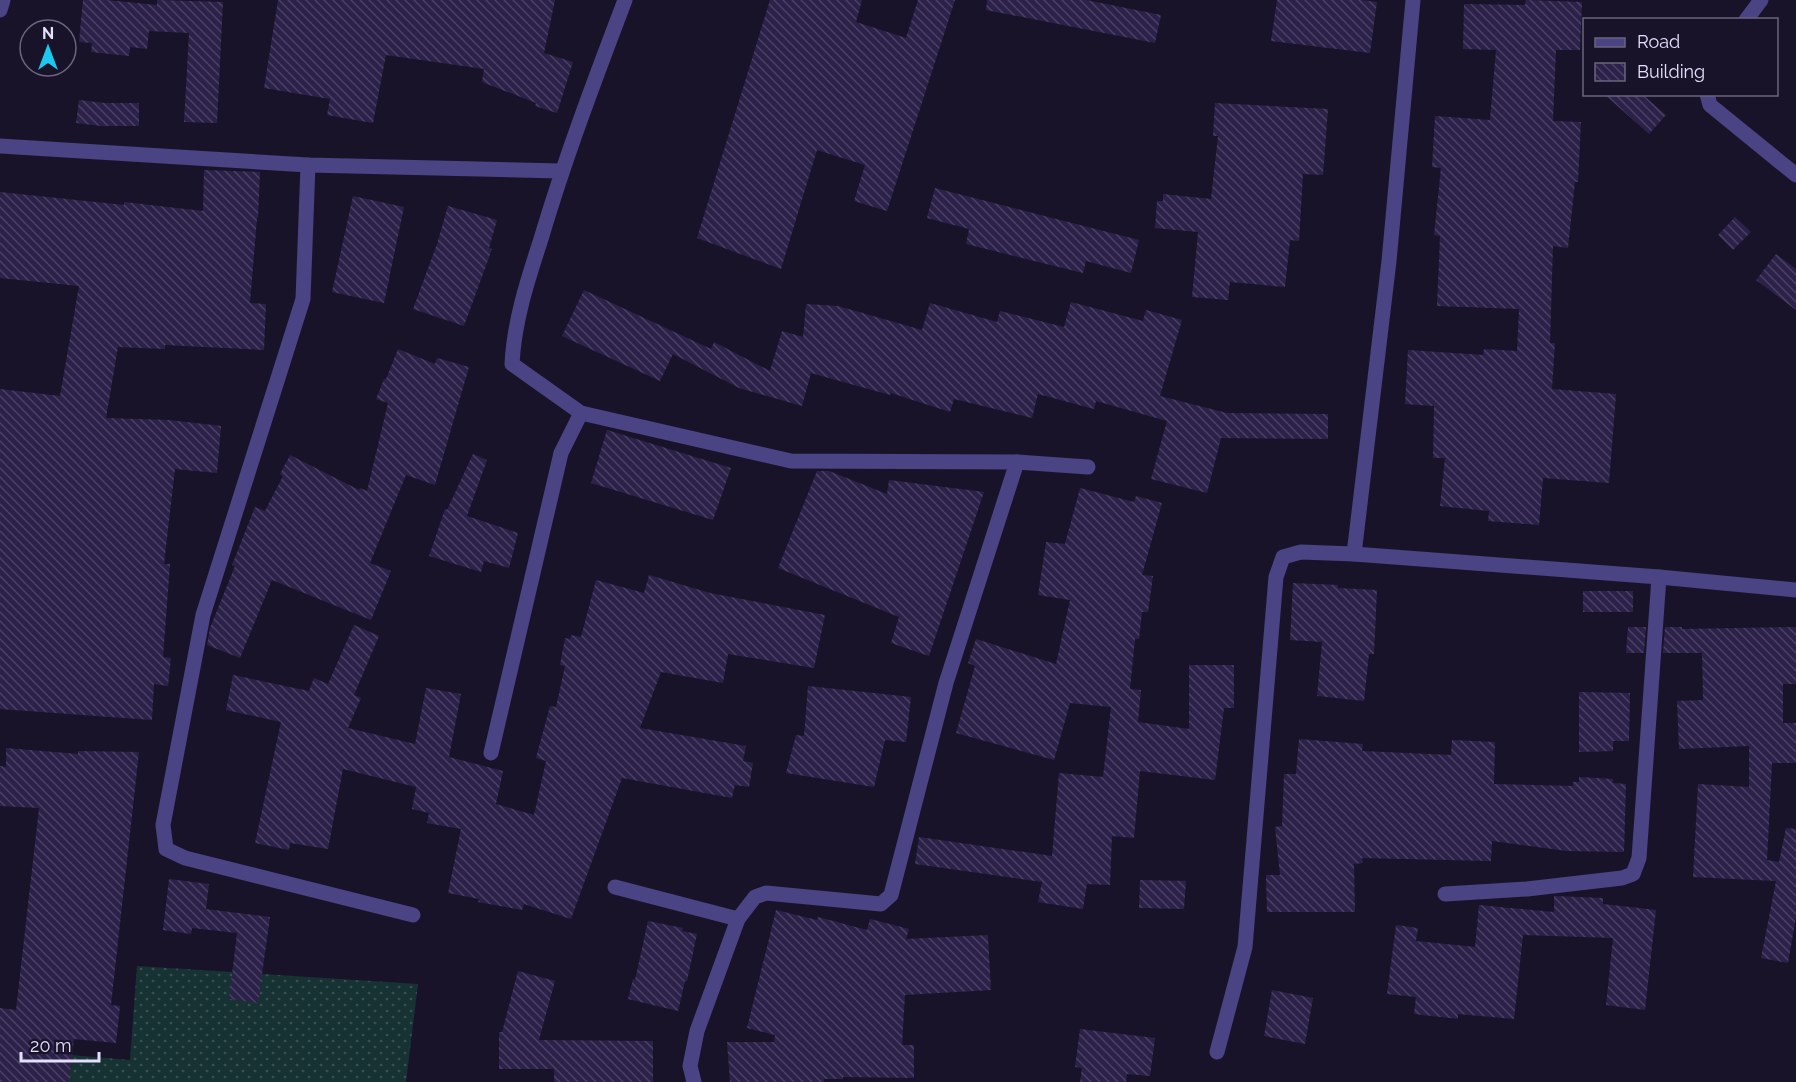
<svg xmlns="http://www.w3.org/2000/svg" width="1796" height="1082" font-family="Raleway,sans-serif">
	<style>
		.grass { fill: url(#grass-dots) }
		.building { fill: url(#building-back-hatch) }
		.lines { fill: none; stroke-linecap: round; stroke-linejoin: round }
		.street { stroke: #4a4384; stroke-width: 15 }
	</style>
	<defs>
		<pattern id="grass-dots" width="8" height="8" patternUnits="userSpaceOnUse" patternTransform="scale(1.5)"><rect width="8" height="8" fill="#173233"/><path d="M2 2h.1M6 6h.1" fill="none" stroke="#394f51" stroke-width="1.8" stroke-linecap="round"/></pattern>
		<pattern id="building-back-hatch" width="6" height="6" patternUnits="userSpaceOnUse" patternTransform="scale(1.5)"><rect width="6" height="6" fill="#2c2149"/><path d="M-1 5l2 2M0 0l6 6M5-1l2 2" fill="none" stroke="#4a4164"/></pattern>
	</defs>
	<rect width="100%" height="100%" fill="#19132a"/>
	<!-- grass -->
	<polygon class="grass" points="137,966 418,984 406,1082 0,1082 0,1049 130,1060"/>
	<!-- building -->
	<g class="building">
		<polygon points="83,0 106,0 157,5 157,0 223,2 217,123 184,122 189,33 149,31 147,49 130,47 129,56 91,52 92,43 79,42"/>
		<polygon points="278,0 555,0 544,53 573,62 557,113 535,106 536,103 482,82 484,69 386,55 373,123 327,115 330,99 264,88"/>
		<polygon points="770,0 862,0 856,22 906,38 918,0 955,0 887,211 854,201 865,165 817,150 781,269 697,238"/>
		<polygon points="987,0 1086,0 1161,15 1155,43 986,10"/>
		<polygon points="1277,0 1361,0 1377,2 1370,53 1271,41"/>
		<polygon points="1526,0 1582,2 1580,50 1556,50 1553,121 1581,122 1578,182 1575,182 1568,248 1553,246 1550,343 1555,343 1552,389 1616,394 1609,483 1543,478 1539,525 1488,521 1489,511 1440,506 1445,458 1433,458 1434,406 1405,404 1408,350 1483,355 1484,349 1517,351 1519,309 1437,306 1440,236 1434,235 1441,168 1432,167 1435,116 1490,120 1496,50 1463,49 1464,4 1525,5"/>
		<polygon points="1604,94 1642,94 1666,115 1649,134"/>
		<polygon points="79,100 105,103 139,103 139,126 101,126 76,123"/>
		<polygon points="1215,103 1328,109 1323,175 1303,174 1299,241 1290,240 1285,287 1230,282 1228,300 1192,297 1198,232 1155,228 1157,201 1163,201 1163,194 1211,199 1218,136 1213,136"/>
		<polygon points="204,170 260,172 258,218 257,218 250,303 266,304 264,350 165,345 165,349 118,347 106,418 169,420 221,426 217,473 175,469 164,564 170,564 163,657 171,658 168,686 154,684 152,720 0,709 0,389 60,396 79,286 0,278 0,192 124,205 124,202 203,211"/>
		<polygon points="935,188 1139,240 1131,273 1086,261 1083,273 966,244 969,229 927,218"/>
		<polygon points="353,196 404,207 384,303 332,292"/>
		<polygon points="448,206 497,220 489,248 492,249 464,326 413,309 437,244"/>
		<polygon points="1735,217 1751,232 1733,250 1718,235"/>
		<polygon points="1776,254 1796,269 1796,310 1756,280"/>
		<polygon points="584,290 711,349 714,342 770,371 782,331 803,337 806,304 838,306 922,330 930,303 997,322 1000,311 1064,327 1071,302 1143,321 1146,310 1182,320 1160,396 1227,413 1328,414 1328,439 1221,438 1207,493 1151,479 1167,421 1096,401 1094,409 1038,394 1032,418 954,399 950,412 891,393 890,395 811,373 802,406 739,388 673,354 660,381 562,336"/>
		<polygon points="398,349 435,364 437,358 469,367 435,485 406,475 370,563 391,571 371,620 272,580 240,658 207,645 210,628 235,566 232,565 255,507 265,511 283,476 280,474 290,455 359,490 360,488 367,491 388,403 376,399 384,379 386,379"/>
		<polygon points="607,430 731,468 713,520 591,483"/>
		<polygon points="473,454 487,460 467,516 518,533 509,568 484,561 481,572 429,556 445,509 447,510"/>
		<polygon points="817,471 829,471 887,494 889,480 984,492 929,656 891,643 899,617 778,568"/>
		<polygon points="1080,488 1134,502 1136,496 1162,503 1142,575 1153,576 1148,612 1142,612 1139,639 1135,639 1130,689 1141,690 1138,722 1189,729 1189,665 1234,665 1234,708 1224,708 1215,780 1140,771 1134,838 1112,836 1110,885 1087,884 1083,909 1038,902 1042,882 915,864 919,837 1052,856 1059,773 1103,777 1111,707 1070,703 1054,760 956,733 975,666 968,663 976,639 1056,664 1070,600 1038,595 1046,542 1065,544"/>
		<polygon points="649,575 710,593 825,615 814,668 728,654 723,683 661,672 640,728 746,746 743,761 753,763 749,787 735,785 732,798 622,778 571,919 524,904 522,910 478,902 479,899 448,893 461,829 427,823 429,813 412,809 416,787 343,769 328,849 290,843 289,850 255,843 281,722 226,710 233,675 309,691 314,678 328,684 354,625 379,636 354,695 361,698 348,728 415,744 426,688 461,694 449,757 503,771 496,804 534,815 546,761 536,758 550,706 556,707 565,666 560,665 565,638 570,639 571,635 581,637 596,580 644,593"/>
		<polygon points="1293,583 1338,585 1338,588 1377,590 1374,654 1369,654 1364,701 1317,696 1322,642 1290,640"/>
		<rect x="1583" y="591" width="50" height="21"/>
		<polygon points="1628,627 1646,627 1644,653 1626,653"/>
		<polygon points="1665,627 1682,627 1682,629 1796,627 1796,684 1783,684 1783,723 1796,723 1796,763 1772,763 1767,860 1779,862 1786,828 1796,829 1796,917 1788,963 1761,958 1776,881 1693,877 1698,784 1749,787 1749,746 1679,749 1677,701 1703,700 1702,653 1663,653"/>
		<polygon points="808,686 911,697 906,742 885,740 874,787 786,773 796,735 804,736"/>
		<polygon points="1579,692 1630,693 1629,741 1613,741 1613,751 1579,752"/>
		<polygon points="1299,739 1363,744 1362,751 1451,755 1452,740 1495,742 1494,784 1573,786 1573,782 1579,782 1579,777 1613,779 1613,783 1626,784 1624,852 1567,851 1492,841 1491,861 1362,858 1363,863 1354,864 1355,912 1267,912 1266,875 1280,875 1275,827 1282,826 1284,774 1296,774"/>
		<polygon points="6,748 78,754 78,751 139,752 111,1005 120,1006 116,1043 74,1039 69,1082 0,1082 0,1008 16,1010 39,808 0,806 0,766 6,767"/>
		<polygon points="169,879 209,884 206,909 270,917 258,1003 229,999 237,933 192,928 191,934 163,930"/>
		<polygon points="1140,880 1186,881 1184,909 1139,908"/>
		<polygon points="1554,896 1603,898 1603,904 1656,910 1645,1010 1606,1005 1613,938 1523,935 1514,1019 1458,1014 1458,1019 1414,1014 1416,997 1387,994 1396,925 1418,928 1416,941 1475,947 1479,905 1554,912"/>
		<polygon points="776,910 817,920 818,917 867,930 870,919 909,929 906,939 988,935 991,990 905,995 902,1045 914,1045 914,1078 843,1077 843,1079 824,1079 824,1082 730,1082 727,1042 774,1042 775,1035 747,1028"/>
		<polygon points="648,921 683,928 682,931 697,934 687,981 685,981 678,1011 628,999 633,979 635,980"/>
		<polygon points="518,971 555,981 539,1040 653,1041 653,1082 554,1082 554,1069 499,1069 499,1032 502,1032"/>
		<polygon points="1272,990 1313,998 1305,1044 1264,1036"/>
		<polygon points="1080,1029 1155,1038 1150,1076 1127,1074 1126,1082 1080,1082 1082,1068 1075,1067"/>
	</g>
	<g class="lines">
		<!-- street -->
		<g class="street">
			<path d="M625 0C595 79 565 158 541 239 528 279 514 321 512 364L581 413 791 461 1017 462 1088 467"/>
			<polyline points="0,10 3,0"/>
			<polyline points="1746,20 1761,0"/>
			<polyline points="1707,94 1710,105 1796,175"/>
			<polyline points="0,146 308,165 561,171"/>
			<polyline points="308,165 303,299 203,615 163,825 166,849 185,858 413,915"/>
			<polyline points="1354,554 1389,261 1413,0"/>
			<polyline points="491,753 561,453 581,413"/>
			<polyline points="615,887 738,919"/>
			<polyline points="1445,894 1527,889 1622,878 1633,874 1639,858 1659,577"/>
			<polyline points="1217,1052 1245,947 1276,577 1283,557 1301,552 1354,554 1659,577 1796,590"/>
			<polyline points="694,1082 690,1066 697,1031 738,919 755,897 766,893 881,904 891,895 946,683 1017,462"/>
		</g>
	</g>
	<!-- legend -->
	<rect x="1583" y="18" width="195" height="78" fill="#19132a" stroke="#6a657e" stroke-width="1.5"/>
	<rect x="1595" y="38" width="30" height="9" fill="#4a4384" stroke="#6a657e" stroke-width="1.5"/>
	<text x="1637" y="48" font-size="18" fill="#e4dffc">Road</text>
	<rect x="1595" y="63" width="30" height="18" fill="url(#building-back-hatch)" stroke="#6a657e" stroke-width="1.5"/>
	<text x="1637" y="78" font-size="18" fill="#e4dffc">Building</text>
	<!-- north arrow -->
	<g transform="translate(48 48)"><circle r="28" fill="#19132a" stroke="#6a657e" stroke-width="1.5"/>
	<path d="M0-4.5L10 22L0 15L-10 22Z" fill="#1cc8eb"/>
	<text y="-9" font-size="16" font-weight="bold" text-anchor="middle" fill="#e4dffc">N</text>
	</g>
	<!-- scale -->
	<path d="M21 1052v9h78v-9" fill="none" stroke="#e4dffc" stroke-width="3"/>
	<text x="30" y="1052" font-size="18" fill="#e4dffc" stroke="#19132a" stroke-width="4.5" paint-order="stroke">20 m</text>
</svg>
